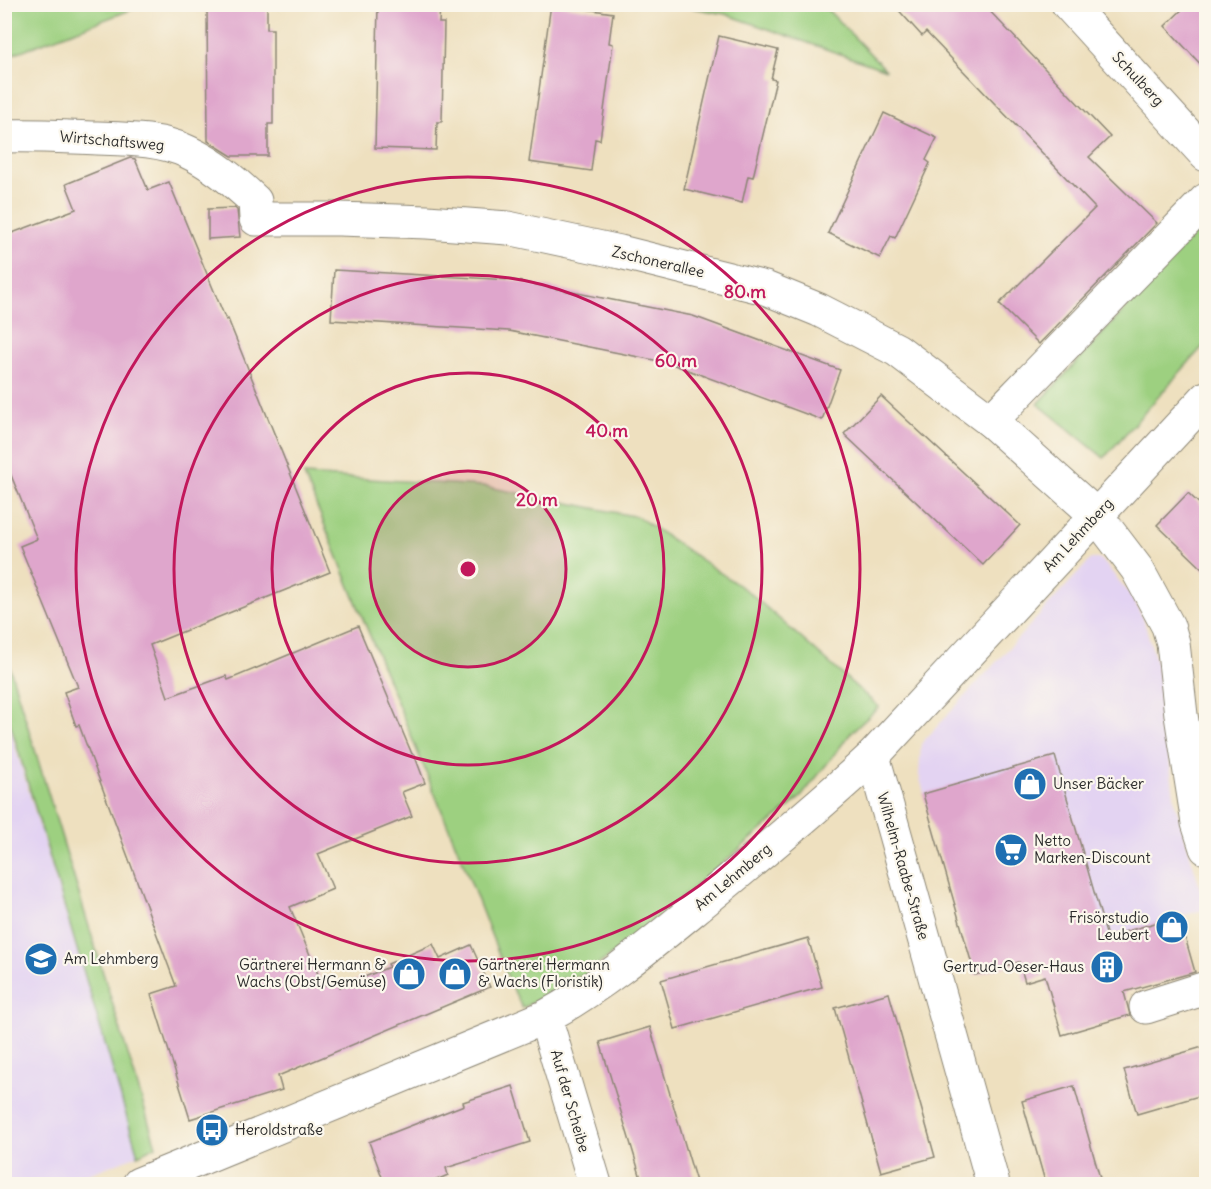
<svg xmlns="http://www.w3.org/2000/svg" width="1211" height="1189" font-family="Delius,sans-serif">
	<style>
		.built { fill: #e3d3f2 }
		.green { fill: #9dd080; stroke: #647e56; stroke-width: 1.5 }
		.building { fill: #dfa6cc }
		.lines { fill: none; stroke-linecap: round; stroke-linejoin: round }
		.minor-casing { stroke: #8c8675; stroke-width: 35 }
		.minor { stroke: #fff; stroke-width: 33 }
		.ring { fill: none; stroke: #c2185b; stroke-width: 3 }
		.labels { text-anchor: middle; stroke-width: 4.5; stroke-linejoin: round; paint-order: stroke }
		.street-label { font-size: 15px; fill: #2b2b2b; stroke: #fbf7ec }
		.poi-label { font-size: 15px; fill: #2b2b2b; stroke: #fbf7ec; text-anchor: start }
		.centre { fill: #c2185b; stroke: #fbf7ec; stroke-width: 3 }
		.ring-label { font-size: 18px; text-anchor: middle; font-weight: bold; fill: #c2185b; stroke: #fbf7ec; stroke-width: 4.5; stroke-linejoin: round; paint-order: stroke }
	</style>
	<rect width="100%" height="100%" fill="#fbf7ec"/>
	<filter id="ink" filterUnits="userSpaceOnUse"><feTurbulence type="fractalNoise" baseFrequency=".0167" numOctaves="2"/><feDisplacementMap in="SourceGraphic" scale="12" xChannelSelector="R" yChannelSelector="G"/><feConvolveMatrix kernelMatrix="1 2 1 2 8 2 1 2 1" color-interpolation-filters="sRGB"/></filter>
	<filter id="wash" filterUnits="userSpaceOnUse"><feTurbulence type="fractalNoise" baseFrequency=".008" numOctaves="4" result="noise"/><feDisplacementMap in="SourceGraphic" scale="24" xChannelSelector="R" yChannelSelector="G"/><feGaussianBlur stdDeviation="1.35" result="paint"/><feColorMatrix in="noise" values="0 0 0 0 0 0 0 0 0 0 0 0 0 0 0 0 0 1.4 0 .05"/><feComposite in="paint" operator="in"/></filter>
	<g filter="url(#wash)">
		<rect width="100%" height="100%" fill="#eee0bf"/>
		<!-- built -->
		<g class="built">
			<polygon points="1091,559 1101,559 1129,593 1143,618 1157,665 1175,803 1206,909 975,975 919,775 921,744"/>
			<polygon points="5,713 138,1155 63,1184 5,1184"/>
		</g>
		<!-- green -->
		<g class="green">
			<polygon points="5,4 144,4 144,5 5,57"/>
			<polygon points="677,5 823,5 886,70 725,14"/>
			<polygon points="1206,221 1206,343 1104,458 1038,404"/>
			<polygon points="304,475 483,486 638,517 750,593 879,707 851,733 801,797 635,937 583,976 561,978 558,990 522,1008 508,978 464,865"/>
			<polygon points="5,652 156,1146 138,1155 5,706"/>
		</g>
		<g id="blocks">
			<!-- building -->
			<g class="building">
				<polygon points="207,4 267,4 267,29 273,29 273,124 268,124 268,156 232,156 208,141"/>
				<polygon points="378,4 440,4 439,23 444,23 442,122 437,122 436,150 375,148"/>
				<polygon points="551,4 613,13 609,43 613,44 600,140 595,139 591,171 529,162"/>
				<polygon points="893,4 983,4 1110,137 1089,157 1157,223 1039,344 999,304 1095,208 926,32 922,36"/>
				<polygon points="1188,4 1206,4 1206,70 1165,26"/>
				<polygon points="719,36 778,50 771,79 776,80 753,177 748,176 742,203 684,189"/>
				<polygon points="884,113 937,138 926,160 930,163 895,238 891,236 880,258 828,233"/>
				<polygon points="130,158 135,159 148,190 169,182 226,320 228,319 330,572 150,645 168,697 226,676 228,680 358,626 412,754 414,754 425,783 402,792 412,816 318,854 333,889 290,907 323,986 337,980 340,987 389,967 388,964 433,944 440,959 471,945 490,987 278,1076 282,1090 190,1119 151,994 176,986 79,725 76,726 64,692 78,687 20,546 37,539 4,458 4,236 76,209 66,184"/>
				<polygon points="235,208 237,210 240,237 208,239 208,209"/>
				<polygon points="334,270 512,280 693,316 840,370 822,420 669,363 509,331 331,320"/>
				<polygon points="881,396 1020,525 983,565 844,434"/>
				<polygon points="1188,493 1206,510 1206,572 1157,525"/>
				<polygon points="1055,756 1107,937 1179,916 1195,972 1124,992 1130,1015 1062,1035 1045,976 1025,982 1019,962 975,975 923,794"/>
				<polygon points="808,938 822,987 675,1029 661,980"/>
				<polygon points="889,993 935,1157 881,1172 835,1008"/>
				<polygon points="650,1027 697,1185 643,1185 600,1042"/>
				<polygon points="1206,1046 1206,1094 1137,1114 1124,1070"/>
				<polygon points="513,1086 530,1142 446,1168 448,1175 425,1185 385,1185 369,1142 464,1105 463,1102"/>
				<polygon points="1074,1086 1102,1185 1046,1185 1022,1101"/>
			</g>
		</g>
	</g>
	<g filter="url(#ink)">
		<use href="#blocks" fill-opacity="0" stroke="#8c8675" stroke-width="1.5"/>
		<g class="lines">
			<defs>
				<g id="minor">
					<polyline points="1068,4 1206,155"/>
					<path d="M4 136C36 135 66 137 97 138 127 139 161 139 188 152 214 164 235 182 255 201L256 219H339L427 222 508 228 620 252 765 288 819 310 897 350 991 421 1096 515 1137 569 1168 626 1173 643 1181 715 1198 823 1206 848"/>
					<polyline points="991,421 1206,200"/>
					<polyline points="873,756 993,1184"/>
					<polyline points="1146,1007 1206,988"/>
					<polyline points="545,1017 595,1184"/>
					<path d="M139 1184 545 1017C606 984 661 936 714 893 768 848 822 804 873 756L1206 398"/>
				</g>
			</defs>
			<!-- minor casing -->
			<use href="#minor" class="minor-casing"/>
			<!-- minor -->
			<use href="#minor" class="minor"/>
		</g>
	</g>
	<!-- distance rings -->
	<circle cx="468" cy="569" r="98" fill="#c2185b" fill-opacity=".12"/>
	<g class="ring">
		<circle cx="468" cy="569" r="98"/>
		<circle cx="468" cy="569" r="196"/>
		<circle cx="468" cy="569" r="294"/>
		<circle cx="468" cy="569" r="392"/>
	</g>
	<!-- icons -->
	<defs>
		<symbol id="shop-disc" viewBox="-11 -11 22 22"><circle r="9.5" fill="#1f6fb2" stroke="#fbf7ec"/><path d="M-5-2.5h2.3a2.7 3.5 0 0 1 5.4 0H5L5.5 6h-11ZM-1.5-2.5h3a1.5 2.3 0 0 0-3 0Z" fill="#fff"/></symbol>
		<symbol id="supermarket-disc" viewBox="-11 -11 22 22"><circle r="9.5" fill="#1f6fb2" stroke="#fbf7ec"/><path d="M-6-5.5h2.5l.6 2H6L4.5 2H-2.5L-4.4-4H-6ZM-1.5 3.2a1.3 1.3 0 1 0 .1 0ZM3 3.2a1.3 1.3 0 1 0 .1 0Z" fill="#fff"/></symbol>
		<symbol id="school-disc" viewBox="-11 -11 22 22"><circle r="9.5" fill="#1f6fb2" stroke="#fbf7ec"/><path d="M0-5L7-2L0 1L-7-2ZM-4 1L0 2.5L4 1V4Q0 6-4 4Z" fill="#fff"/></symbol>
		<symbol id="building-disc" viewBox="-11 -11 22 22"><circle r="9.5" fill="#1f6fb2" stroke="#fbf7ec"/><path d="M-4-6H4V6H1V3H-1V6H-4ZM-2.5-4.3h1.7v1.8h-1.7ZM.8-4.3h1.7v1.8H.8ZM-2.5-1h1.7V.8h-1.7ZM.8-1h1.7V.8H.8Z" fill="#fff"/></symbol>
		<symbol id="bus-disc" viewBox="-11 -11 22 22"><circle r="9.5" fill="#1f6fb2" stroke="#fbf7ec"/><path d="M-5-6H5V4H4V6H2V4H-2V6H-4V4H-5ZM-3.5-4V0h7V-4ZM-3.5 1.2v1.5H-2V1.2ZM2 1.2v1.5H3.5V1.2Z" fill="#fff"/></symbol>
	</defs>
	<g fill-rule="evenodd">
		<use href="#shop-disc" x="1011" y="765" width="38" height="38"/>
		<use href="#supermarket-disc" x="992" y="831" width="38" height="38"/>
		<use href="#shop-disc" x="1153" y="908" width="38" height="38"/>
		<use href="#school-disc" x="22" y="940" width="38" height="38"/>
		<use href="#building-disc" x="1088" y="948" width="38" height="38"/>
		<use href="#shop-disc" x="390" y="955" width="38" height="38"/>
		<use href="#shop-disc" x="436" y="955" width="38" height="38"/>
		<use href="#bus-disc" x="193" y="1111" width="38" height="38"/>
	</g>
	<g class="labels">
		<!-- street labels -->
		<g class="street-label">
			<text transform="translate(1138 79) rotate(47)" y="5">Schulberg</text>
			<text transform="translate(112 141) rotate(5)" y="5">Wirtschaftsweg</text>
			<text transform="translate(658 262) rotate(13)" y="5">Zschonerallee</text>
			<text transform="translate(1078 535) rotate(-47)" y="5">Am Lehmberg</text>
			<text transform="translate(903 866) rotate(74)" y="5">Wilhelm-Raabe-Straße</text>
			<text transform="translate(733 877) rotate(-40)" y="5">Am Lehmberg</text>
			<text transform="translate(570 1101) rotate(74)" y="5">Auf der Scheibe</text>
		</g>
		<!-- poi labels -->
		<g class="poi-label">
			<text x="1053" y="789">Unser Bäcker</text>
			<text x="1034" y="846">Netto<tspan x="1034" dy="17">Marken-Discount</tspan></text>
			<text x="1149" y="923" text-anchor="end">Frisörstudio<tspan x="1149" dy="17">Leubert</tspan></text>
			<text x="64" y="964">Am Lehmberg</text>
			<text x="386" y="970" text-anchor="end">Gärtnerei Hermann &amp;<tspan x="386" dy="17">Wachs (Obst/Gemüse)</tspan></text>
			<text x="478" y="970">Gärtnerei Hermann<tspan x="478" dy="17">&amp; Wachs (Floristik)</tspan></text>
			<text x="1084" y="972" text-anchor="end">Gertrud-Oeser-Haus</text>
			<text x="235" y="1135">Heroldstraße</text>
		</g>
	</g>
	<circle cx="468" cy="569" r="9" class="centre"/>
	<g class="ring-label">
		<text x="745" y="298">80 m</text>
		<text x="676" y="367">60 m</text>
		<text x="607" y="437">40 m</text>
		<text x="537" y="506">20 m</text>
	</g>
	<!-- margin -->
	<rect width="1211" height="1189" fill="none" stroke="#fbf7ec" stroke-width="24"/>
</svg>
